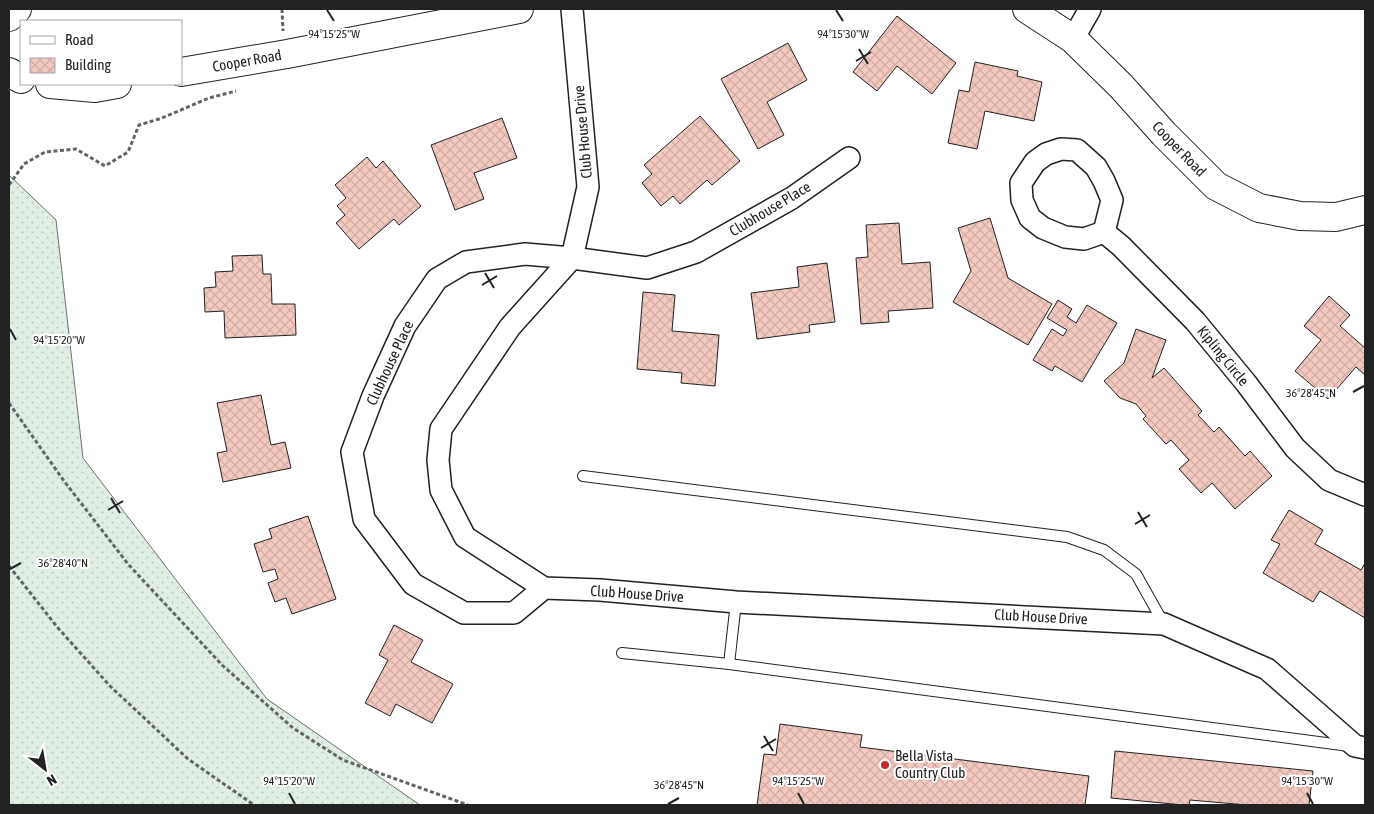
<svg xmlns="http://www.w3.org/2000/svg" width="1374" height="814" font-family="'Asap Condensed',sans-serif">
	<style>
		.grass { fill: url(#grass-dots); stroke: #6f6f6f }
		.building { fill: url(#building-cross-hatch); stroke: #222 }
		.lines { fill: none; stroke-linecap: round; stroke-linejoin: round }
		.lane-casing { stroke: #222; stroke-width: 12 }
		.street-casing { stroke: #222; stroke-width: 24 }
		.secondary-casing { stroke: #222; stroke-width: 30 }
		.path { stroke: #646464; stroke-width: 3; stroke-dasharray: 4 2.5; stroke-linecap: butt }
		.lane { stroke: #fff; stroke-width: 10 }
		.street { stroke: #fff; stroke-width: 21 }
		.secondary { stroke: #fff; stroke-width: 28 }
		.ticks { fill: none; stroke: #222; stroke-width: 2 }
		.poi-dot { fill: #c62828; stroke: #fff; stroke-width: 2 }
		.labels { text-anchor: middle; stroke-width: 4; stroke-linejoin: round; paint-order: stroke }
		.street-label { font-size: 15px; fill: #222; stroke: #fff }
		.poi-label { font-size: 15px; fill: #222; stroke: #fff; text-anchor: start }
		.ticks-label { font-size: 12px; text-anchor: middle; fill: #222; stroke: #fff; stroke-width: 4; stroke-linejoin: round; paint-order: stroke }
	</style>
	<defs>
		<pattern id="grass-dots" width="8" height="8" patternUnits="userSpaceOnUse" patternTransform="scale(1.25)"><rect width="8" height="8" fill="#e0efe3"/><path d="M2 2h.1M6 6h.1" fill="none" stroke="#c0cdc2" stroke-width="1.8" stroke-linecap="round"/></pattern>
		<pattern id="building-cross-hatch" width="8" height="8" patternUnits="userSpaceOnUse" patternTransform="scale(1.25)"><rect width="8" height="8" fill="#f3c9c0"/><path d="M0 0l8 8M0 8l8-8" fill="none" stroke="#d0aca5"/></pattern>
	</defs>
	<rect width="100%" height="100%" fill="#fff"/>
	<!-- grass -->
	<polygon class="grass" points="9,175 56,220 83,458 267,699 420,805 9,805"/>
	<!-- building -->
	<g class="building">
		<polygon points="897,16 956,63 932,94 897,66 877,91 853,72"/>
		<polygon points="788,43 807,80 767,102 784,135 758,149 721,79"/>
		<polygon points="975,62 1018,71 1017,76 1042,82 1034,121 985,111 977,149 948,143 959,90 969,92"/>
		<polygon points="700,116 740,161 712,185 707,180 680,204 673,196 661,206 642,183 652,174 644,165"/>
		<polygon points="502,118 517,158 474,173 484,199 455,210 431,145"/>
		<polygon points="367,157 376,168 383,161 421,206 399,225 394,219 359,249 336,223 345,215 337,206 346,198 335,185"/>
		<polygon points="990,218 1008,278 1052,304 1028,345 953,302 971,271 958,228"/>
		<polygon points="899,223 902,264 930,262 933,308 888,311 889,322 861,324 856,258 868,257 866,225"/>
		<polygon points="262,255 263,274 271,274 272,304 295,304 296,335 225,338 224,311 205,312 204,288 216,287 215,272 233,271 232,256"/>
		<polygon points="827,263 835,322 809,325 810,332 757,339 751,293 799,287 797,267"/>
		<polygon points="643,292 675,295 672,331 719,335 715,386 681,383 682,373 637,369"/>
		<polygon points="1329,296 1350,315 1340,326 1365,348 1365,375 1356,367 1328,399 1295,371 1321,340 1304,326"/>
		<polygon points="1058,300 1072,309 1067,317 1076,323 1087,305 1117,323 1082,382 1055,366 1052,371 1033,360 1052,329 1063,336 1067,330 1047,318"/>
		<polygon points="1136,329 1166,340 1152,378 1164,368 1202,411 1198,415 1214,432 1219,427 1245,456 1250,451 1272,476 1235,509 1212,483 1201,493 1179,469 1189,460 1171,440 1166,444 1143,419 1146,416 1136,404 1120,398 1104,381 1124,363"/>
		<polygon points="261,395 271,445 285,442 291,468 223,482 217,453 227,451 217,403"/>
		<polygon points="1289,510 1323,530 1315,544 1361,570 1365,563 1365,618 1320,591 1313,602 1263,573 1280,544 1271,540"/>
		<polygon points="308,516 336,599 292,614 286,598 275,602 268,583 278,579 275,569 263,572 254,544 272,538 269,529"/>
		<polygon points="394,625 423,640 411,662 453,684 432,723 396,704 390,716 365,703 388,660 379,655"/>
		<polygon points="780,724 862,735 860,747 1089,776 1085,805 757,805 764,754 776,755"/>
		<polygon points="1115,751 1313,771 1309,805 1247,805 1190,800 1189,805 1183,805 1111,798"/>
	</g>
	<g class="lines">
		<defs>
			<g id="lane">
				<polyline points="583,476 1067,537 1104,550 1136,574 1164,624"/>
				<polyline points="622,653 729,664 1349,746"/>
				<polyline points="729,664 736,602"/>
			</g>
			<g id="street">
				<polyline points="572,9 588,187 572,258 510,327 441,429 438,460 441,490 465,537 544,588 600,590 736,602 1164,624 1267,669 1355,746 1365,748"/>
				<polyline points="1073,39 1090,9"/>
				<polygon points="1061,149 1077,150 1096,167 1104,181 1112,200 1104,232 1084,239 1065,237 1043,228 1030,218 1022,200 1021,183 1035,162 1046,154"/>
				<polyline points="1104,232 1121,246 1195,321 1246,383 1295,448 1329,480 1365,495"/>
				<polyline points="544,588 514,613 464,613 413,584 364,519 352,452 373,396 405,326 437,279 466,262 525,254 572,258 647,268 696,252 792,198 849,158"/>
			</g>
			<g id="secondary">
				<polyline points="1027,9 1073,39 1121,86 1164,134 1216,186 1259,208 1300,216 1336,217 1365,210"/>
				<polyline points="9,17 17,9"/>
				<polyline points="9,72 21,79"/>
				<polyline points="181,72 287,54 519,9"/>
				<polyline points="50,84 95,88 117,84"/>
			</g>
		</defs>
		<!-- lane casing -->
		<use href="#lane" class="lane-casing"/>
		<!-- street casing -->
		<use href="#street" class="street-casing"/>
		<!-- secondary casing -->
		<use href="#secondary" class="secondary-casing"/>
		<!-- path -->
		<g class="path">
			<polyline points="282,9 283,31"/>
			<polyline points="9,185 24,164 45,152 76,149 105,166 128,152 139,125 162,118 209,98 236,91"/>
			<polyline points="9,403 64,481 128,564 222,665 293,728 343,760 468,805"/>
			<polyline points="9,566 58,628 110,686 188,759 254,805"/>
		</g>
		<!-- lane -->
		<use href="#lane" class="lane"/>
		<!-- street -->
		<use href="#street" class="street"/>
		<!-- secondary -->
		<use href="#secondary" class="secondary"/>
	</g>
	<!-- ticks -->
	<path class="ticks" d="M327 10 334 21M836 10 843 21M859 49 868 64M856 61 871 52M485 273 494 288M482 285 497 276M10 329 16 340M1353 392 1364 386M111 498 120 513M108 510 123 501M1138 512 1147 527M1135 524 1150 515M10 569 21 563M764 736 773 751M761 748 776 739M289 793 295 804M798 793 804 804M1307 793 1313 804M668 804 679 798"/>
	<!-- markers -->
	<circle class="poi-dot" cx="885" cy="765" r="5"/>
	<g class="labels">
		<!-- street labels -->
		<g class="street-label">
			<text transform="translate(247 61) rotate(-10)" y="5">Cooper Road</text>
			<text transform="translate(583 132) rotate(-95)" y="5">Club House Drive</text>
			<text transform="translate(1179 149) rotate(46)" y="5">Cooper Road</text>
			<text transform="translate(770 209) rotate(-31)" y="5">Clubhouse Place</text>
			<text transform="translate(1223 356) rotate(51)" y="5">Kipling Circle</text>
			<text transform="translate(390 363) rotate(-65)" y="5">Clubhouse Place</text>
			<text transform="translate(637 594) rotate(4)" y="5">Club House Drive</text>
			<text transform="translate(1041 617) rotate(3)" y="5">Club House Drive</text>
		</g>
		<!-- poi labels -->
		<g class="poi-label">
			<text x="895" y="761">Bella Vista<tspan x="895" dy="17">Country Club</tspan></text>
		</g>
	</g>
	<g class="ticks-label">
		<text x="334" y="38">94°15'25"W</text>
		<text x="843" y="38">94°15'30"W</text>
		<text x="59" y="344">94°15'20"W</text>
		<text x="1311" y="397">36°28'45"N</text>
		<text x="63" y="567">36°28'40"N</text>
		<text x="289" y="785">94°15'20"W</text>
		<text x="798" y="785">94°15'25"W</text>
		<text x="1307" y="785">94°15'30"W</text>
		<text x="679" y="789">36°28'45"N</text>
	</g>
	<!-- border -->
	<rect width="1374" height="814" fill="none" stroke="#222222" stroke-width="20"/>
	<!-- legend -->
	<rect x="20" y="20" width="162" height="65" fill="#ffffff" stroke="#a7a7a7"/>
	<rect x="30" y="36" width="25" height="8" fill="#ffffff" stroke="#a7a7a7"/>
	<text x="65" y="45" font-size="15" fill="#222222">Road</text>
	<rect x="30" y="58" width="25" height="15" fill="url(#building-cross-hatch)" stroke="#a7a7a7"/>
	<text x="65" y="70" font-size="15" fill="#222222">Building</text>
	<!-- north arrow -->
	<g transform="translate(45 769) rotate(149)" stroke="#ffffff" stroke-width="4" paint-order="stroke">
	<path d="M0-4L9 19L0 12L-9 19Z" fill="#222222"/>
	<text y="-8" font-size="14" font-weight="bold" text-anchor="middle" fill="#222222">N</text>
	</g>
</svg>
